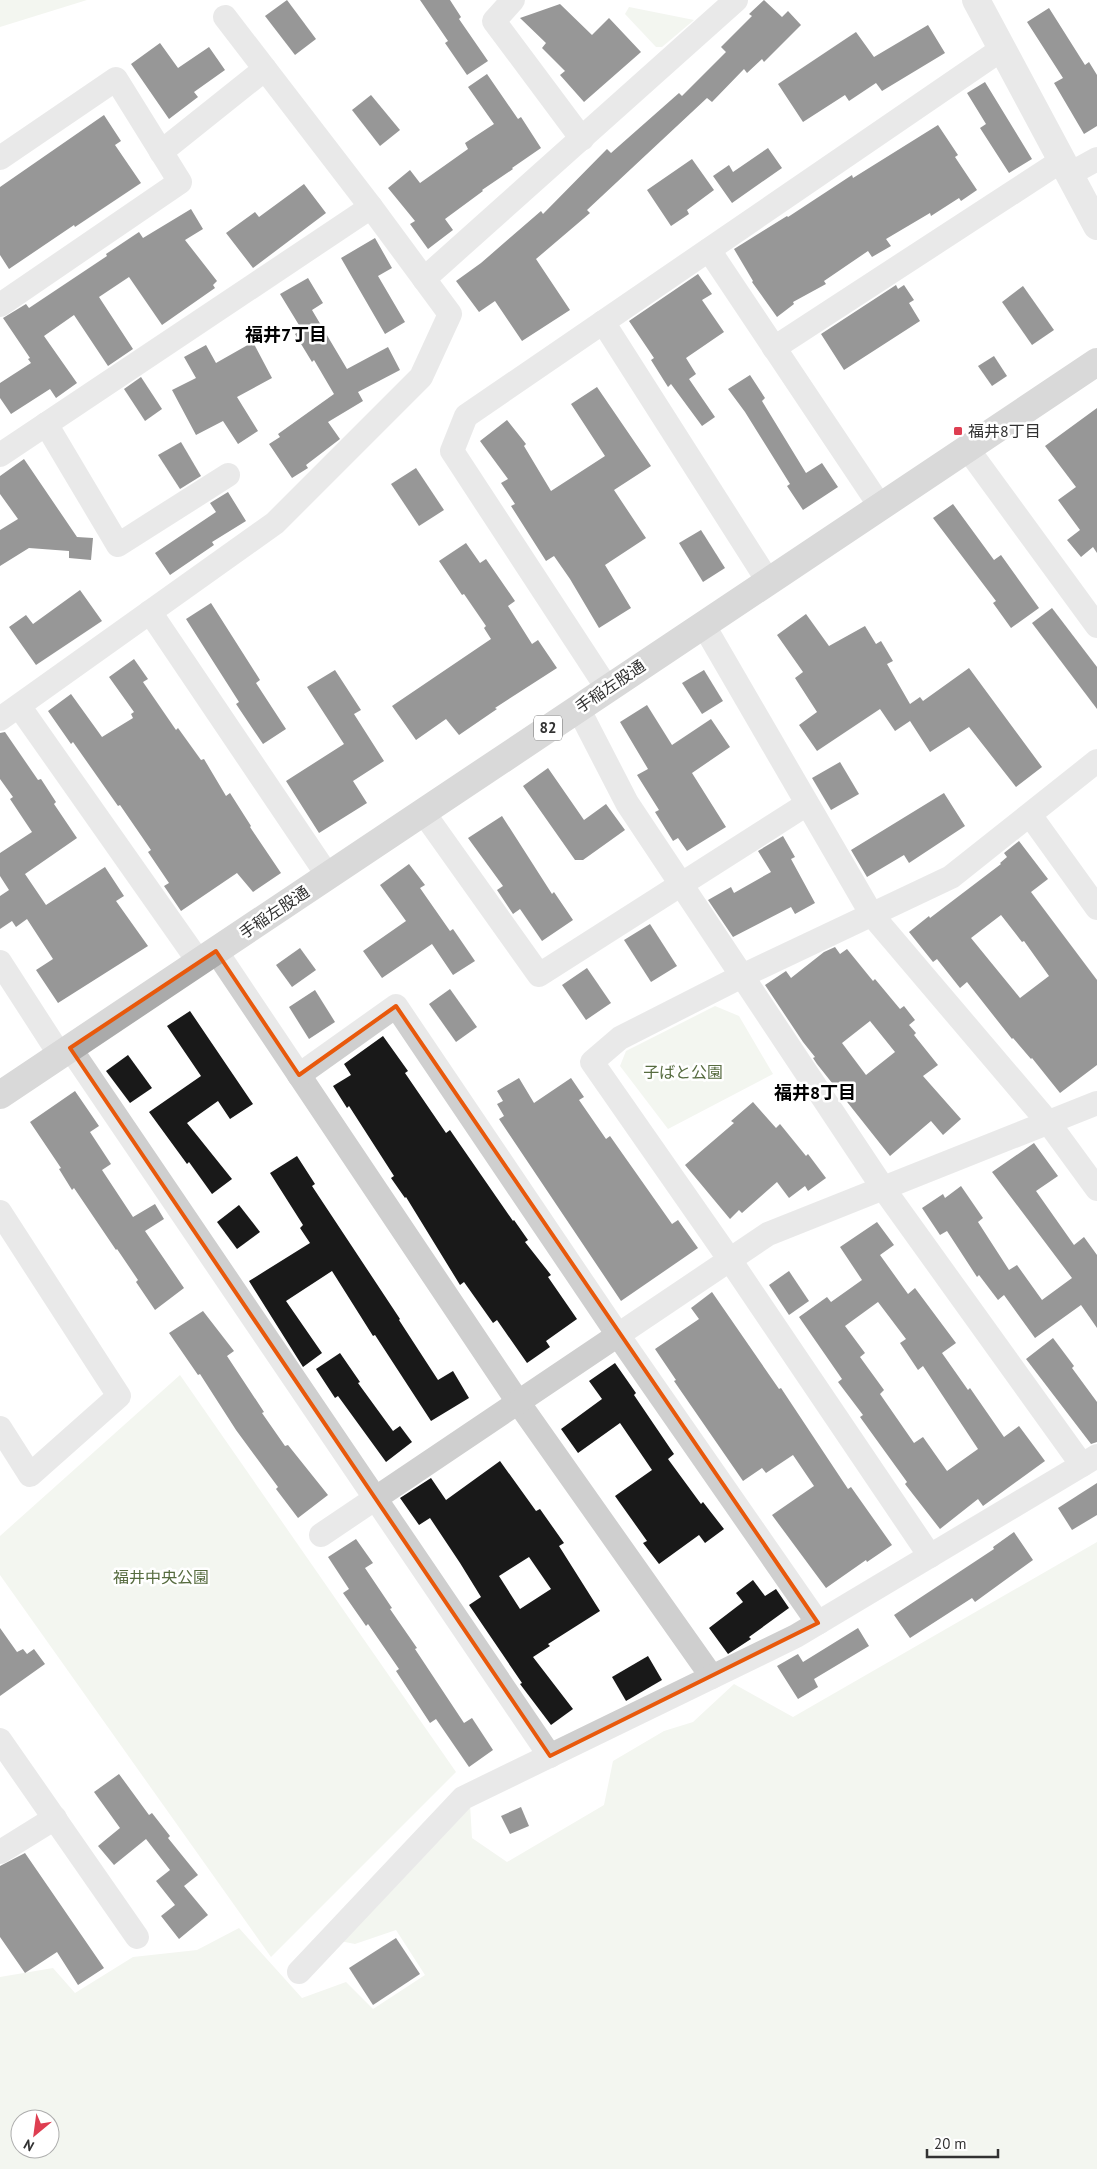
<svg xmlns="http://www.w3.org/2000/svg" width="1097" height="2169" font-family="'PT Sans','Noto Sans JP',sans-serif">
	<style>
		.green { fill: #e5eade; fill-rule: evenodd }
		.building { fill: #191919; fill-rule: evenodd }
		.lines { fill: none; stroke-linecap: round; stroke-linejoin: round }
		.minor { stroke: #cfcfcf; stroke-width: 24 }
		.tertiary { stroke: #cfcfcf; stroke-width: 28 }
		.primary { stroke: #aaa; stroke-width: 28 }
		.marked { fill: none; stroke: #e8590c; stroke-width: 4; stroke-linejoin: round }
		.poi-dot { fill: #de3e51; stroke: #fff; stroke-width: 2 }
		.labels { text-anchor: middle; stroke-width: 5; stroke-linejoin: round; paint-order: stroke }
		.shield { fill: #fff; stroke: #707070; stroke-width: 1 }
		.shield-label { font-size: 15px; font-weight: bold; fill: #323232 }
		.poi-label { font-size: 16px; fill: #323232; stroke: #fff; text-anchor: start }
		.street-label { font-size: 16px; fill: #323232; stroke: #fff }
		.park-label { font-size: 16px; fill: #576c40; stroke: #fff }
		.neighbourhood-label { font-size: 18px; font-weight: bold; fill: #000; stroke: #fff }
	</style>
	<rect width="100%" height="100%" fill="#fff"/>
	<!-- green -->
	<g class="green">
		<polygon points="0,0 87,0 0,27"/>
		<polygon points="629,7 694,20 662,47 656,47 625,14"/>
		<polygon points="715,1006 739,1016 773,1074 668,1129 620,1066 626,1051"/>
		<polygon points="180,1375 456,1772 271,1957 0,1575 0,1536"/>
		<path d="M1097 1542V2169H0V1977L53 1968 75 1993 133 1957 197 1950 239 1928 302 1998 346 1982 373 2009 425 1975 396 1930 355 1944 335 1940 470 1804 472 1838 507 1862 604 1805 613 1761 664 1731 693 1722 734 1684 793 1717ZM20 2119H50V2149H20Z"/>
	</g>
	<!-- building -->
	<g class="building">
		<polygon points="287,0 316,39 295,55 265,16"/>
		<polygon points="420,0 450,0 461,17 459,19 488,61 467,75 445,43 448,41"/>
		<polygon points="764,0 782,17 788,11 801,25 764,62 762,59 747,73 744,69 712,102 707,98 587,210 590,213 536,259 570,310 522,341 495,301 479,312 456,281 481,263 541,211 543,214 607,149 611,153 679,93 682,96 726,52 721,47 752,16 749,14"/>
		<polygon points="560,4 592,35 609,18 641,52 584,102 560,75 565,71 542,48 546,43 520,18"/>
		<polygon points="1049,8 1085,65 1089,62 1097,75 1097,126 1084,134 1054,83 1063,78 1027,22"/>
		<polygon points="928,25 945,53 882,91 876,83 849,101 845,95 803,122 778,84 856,32 874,57"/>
		<polygon points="160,43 178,68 209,47 225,70 194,92 198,97 169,119 131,64"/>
		<polygon points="487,74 518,119 521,117 541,148 512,168 513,169 482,190 483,191 445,219 453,230 428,249 410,224 415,221 388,188 410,170 420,183 468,149 465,143 494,124 468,87"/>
		<polygon points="985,82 1032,159 1009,173 980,128 986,124 967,93"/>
		<polygon points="371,95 400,130 380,146 352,110"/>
		<polygon points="104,115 121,141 115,145 141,183 75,227 74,225 9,269 0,255 0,187"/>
		<polygon points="938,125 958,155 955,157 977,190 961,201 959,198 931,216 930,213 886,239 891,246 872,257 868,251 824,281 826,284 793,302 794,304 777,317 752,282 753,281 734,249 787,216 788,217 852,175 853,178"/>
		<polygon points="768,148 782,168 732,203 713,176 729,165 733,172"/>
		<polygon points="692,159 714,190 687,210 689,214 671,226 647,190"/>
		<polygon points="304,184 326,213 253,268 226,233 255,212 259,217"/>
		<polygon points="191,209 203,229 185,240 217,281 213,285 215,288 162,325 129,277 99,297 133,349 108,366 74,315 44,336 77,383 56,398 50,389 11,414 0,398 0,383 31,363 28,359 30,358 3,318 26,304 29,308 107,256 106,254 139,232 143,238"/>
		<polygon points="375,238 392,268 378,276 405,322 385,334 341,258"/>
		<polygon points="698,274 712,294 702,300 724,332 686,358 696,374 689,379 715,417 702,426 671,384 668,387 651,360 654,358 629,321"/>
		<polygon points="308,278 323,303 312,310 347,369 388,347 400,370 358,392 363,401 328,422 340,439 306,465 308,468 292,478 269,444 280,437 278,434 334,394 314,360 312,362 295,334 302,330 280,294"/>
		<polygon points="896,285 898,289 904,285 914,300 909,303 920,321 844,370 821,334"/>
		<polygon points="1023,286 1054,330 1032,345 1002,302"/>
		<polygon points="253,342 272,378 237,397 258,431 238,444 223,421 196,435 172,390 196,378 184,357 206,345 216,363"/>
		<polygon points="994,356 1007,376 992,386 978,366"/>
		<polygon points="750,375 765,398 762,401 806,473 822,463 838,487 803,510 787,486 790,484 745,412 728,389"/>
		<polygon points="141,377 162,409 145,421 124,389"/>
		<polygon points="597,387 651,466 614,490 646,538 605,565 631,608 599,628 570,579 554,556 546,561 511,506 515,504 501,483 508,479 480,441 507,420 526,444 524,446 551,491 605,456 571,404"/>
		<polygon points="1097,408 1097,553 1093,547 1081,557 1067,540 1080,530 1058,500 1076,487 1045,446"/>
		<polygon points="181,442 201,476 180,489 158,455"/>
		<polygon points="24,459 77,537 93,538 91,560 69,558 69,551 29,548 0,566 0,530 18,519 0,494 0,476"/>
		<polygon points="416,468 444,510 419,526 391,484"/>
		<polygon points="228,492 246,521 212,542 214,545 170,575 155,553 216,512 210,503"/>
		<polygon points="953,504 994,560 1001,555 1039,608 1011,628 993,603 996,601 933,518"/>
		<polygon points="701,530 725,568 703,582 679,543"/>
		<polygon points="466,543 480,563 486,559 515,601 508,606 532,644 538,640 557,668 495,708 497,709 459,735 446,719 416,740 392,706 491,639 484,628 486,626 464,594 462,595 439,561"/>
		<polygon points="80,590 102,621 36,665 9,627 26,615 33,624"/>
		<polygon points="211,603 260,680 256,683 286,729 263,744 236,704 239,702 186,619"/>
		<polygon points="1052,608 1097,667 1097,709 1032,623"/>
		<polygon points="806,614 829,646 865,626 876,644 881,641 893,661 887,664 910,704 920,697 923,701 969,668 1042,767 1016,787 969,727 930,752 910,721 895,731 880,709 817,751 799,725 817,712 795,678 803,672 777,635"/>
		<polygon points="134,659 148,679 143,682 176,730 178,728 201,760 204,759 226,796 230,793 251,826 250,827 281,873 253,892 237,873 181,911 164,886 169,883 148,852 151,850 120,805 118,806 73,742 71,744 48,711 71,694 102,737 133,718 131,714 134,712 109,677"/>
		<polygon points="335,670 361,710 354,714 384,761 353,781 367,803 319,833 286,781 344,744 307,687"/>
		<polygon points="704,670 723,701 702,714 682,683"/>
		<polygon points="647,705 672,745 711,719 730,747 692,773 726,827 687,851 678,838 673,841 655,812 659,810 637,775 648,769 620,722"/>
		<polygon points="5,732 38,780 41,779 56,802 54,804 77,838 25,874 46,905 105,867 124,896 116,901 148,946 58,1003 36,970 53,959 27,919 16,927 12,921 0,929 0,896 9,890 0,876 0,853 32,832 10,799 13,797 0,779 0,733"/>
		<polygon points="840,762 859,794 831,810 812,778"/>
		<polygon points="548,768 584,820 606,804 625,830 583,860 575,860 523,786"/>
		<polygon points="944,793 965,826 909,863 904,855 867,877 851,850"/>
		<polygon points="502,816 552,894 554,892 573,920 542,941 520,909 513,914 497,890 503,886 468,838"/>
		<polygon points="783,836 795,857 791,859 815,903 795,914 791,907 733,937 708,900 731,887 734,893 771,872 758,851"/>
		<path d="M1019 841 1048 879 1031 892 1097 980V1065L1060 1093 1032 1058 1031 1059 1013 1038 1012 1039 967 982 960 988 937 959 933 962 909 932 929 916 930 918 1001 864 1000 863 1007 857 1004 853ZM1001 915 1022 942 1024 941 1049 976 1020 998 971 938Z"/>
		<polygon points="409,864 425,885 420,888 450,931 453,929 475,961 453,975 432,944 382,978 363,951 406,921 380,885"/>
		<polygon points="650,924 677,966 651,982 624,940"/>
		<path d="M835 947 840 954 847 949 873 981 875 979 900 1009 904 1006 915 1020 909 1025 916 1033 914 1035 938 1065 923 1076 961 1119 943 1135 931 1121 890 1156 817 1064 813 1058 815 1057 803 1042 765 985 786 971 791 978 824 952ZM870 1021 895 1052 866 1075 842 1043Z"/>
		<polygon points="300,948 316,970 292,987 276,965"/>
		<polygon points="587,968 611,1003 586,1020 562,985"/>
		<polygon points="450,989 477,1027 456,1042 429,1004"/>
		<polygon points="315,990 335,1022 309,1039 289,1007"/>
		<polygon points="190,1011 253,1104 230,1119 218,1101 187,1123 232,1179 212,1194 189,1162 187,1164 149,1112 201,1076 167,1026"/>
		<polygon points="383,1036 408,1071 405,1073 446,1133 450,1130 513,1221 514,1220 528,1240 525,1242 551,1275 548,1277 577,1319 546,1341 550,1347 527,1363 497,1320 493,1323 464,1282 460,1285 406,1197 405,1198 391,1178 394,1176 349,1106 347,1108 333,1086 351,1075 344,1064"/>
		<polygon points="128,1055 152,1088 130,1103 106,1071"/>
		<polygon points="519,1078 534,1103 571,1078 584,1097 579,1100 606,1139 610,1136 672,1224 678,1220 698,1248 621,1301 499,1119 504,1116 497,1104 503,1101 497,1091"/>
		<polygon points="75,1091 99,1126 90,1132 111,1164 102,1170 133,1217 155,1204 164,1219 145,1231 184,1288 155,1310 136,1282 138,1280 117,1249 116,1250 74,1188 72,1190 59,1169 61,1168 30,1122"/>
		<polygon points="753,1102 776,1128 780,1124 806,1156 808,1154 826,1178 808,1191 805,1186 789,1198 777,1182 742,1213 739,1210 730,1219 685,1165 734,1123 731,1121"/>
		<polygon points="1034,1143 1058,1176 1036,1191 1074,1245 1084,1237 1097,1255 1097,1328 1081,1305 1035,1338 1004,1295 998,1300 979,1275 977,1277 947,1231 940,1235 922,1208 943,1194 945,1198 961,1186 983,1218 978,1222 1009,1270 1017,1265 1042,1300 1072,1278 992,1172"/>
		<polygon points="297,1156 315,1184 312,1186 400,1319 399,1320 438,1380 453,1371 469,1398 431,1421 375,1335 373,1336 332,1271 286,1301 322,1353 303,1367 249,1281 310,1243 300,1228 303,1225 270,1173"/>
		<polygon points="239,1205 260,1232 237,1249 217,1222"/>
		<path d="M877 1222 894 1245 880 1255 908 1294 915 1288 956 1343 942 1353 968 1390 970 1388 1004 1437 1019 1426 1045 1461 983 1506 978 1499 940 1529 905 1484 907 1482 860 1417 863 1415 838 1382 842 1379 799 1317 827 1297 831 1302 862 1280 840 1247ZM878 1302 906 1339 900 1343 918 1370 923 1366 978 1449 947 1471 923 1437 914 1443 880 1394 884 1390 860 1357 865 1353 845 1326Z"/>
		<polygon points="789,1271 809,1301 789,1315 769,1285"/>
		<polygon points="712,1292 779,1389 781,1388 848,1489 851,1487 892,1545 867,1562 866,1560 826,1588 772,1515 814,1486 793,1455 766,1473 762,1468 743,1481 674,1381 676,1380 655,1349 699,1319 691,1308"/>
		<polygon points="203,1311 234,1351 227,1356 264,1412 262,1413 285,1446 288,1445 328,1495 298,1518 276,1489 278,1487 236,1430 200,1374 198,1375 169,1333"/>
		<polygon points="1053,1338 1074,1366 1072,1368 1097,1402 1097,1442 1091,1444 1026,1359"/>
		<polygon points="340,1353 360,1382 358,1383 393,1431 400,1426 412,1442 386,1462 338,1396 335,1398 316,1369"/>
		<polygon points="615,1363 636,1393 634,1395 674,1454 668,1459 701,1504 703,1502 724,1529 705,1543 699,1535 659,1564 643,1543 647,1541 615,1496 652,1470 620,1423 578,1453 561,1429 602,1399 589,1381"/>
		<path d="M500 1461 536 1511 540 1509 564 1543 559 1546 600 1611 548 1644 550 1646 533 1657 573 1709 551 1725 520 1684 522 1683 469 1605 481 1597 460 1563 430 1518 419 1525 400 1498 431 1478 446 1500ZM529 1557 551 1589 520 1609 499 1576Z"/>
		<polygon points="1097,1483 1097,1515 1072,1530 1058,1508"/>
		<polygon points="1014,1532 1033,1560 975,1602 972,1598 910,1638 894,1615 994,1549 993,1547"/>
		<polygon points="356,1539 373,1563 365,1568 392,1608 390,1609 417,1648 415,1649 464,1723 472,1718 493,1750 469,1767 436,1719 430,1723 396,1671 399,1669 368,1624 366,1626 343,1593 349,1589 328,1557"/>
		<polygon points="753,1580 765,1596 776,1589 789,1608 749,1637 751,1639 728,1654 709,1628 743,1602 736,1593"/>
		<polygon points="0,1628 17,1652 23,1649 27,1654 34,1649 45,1664 0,1696"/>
		<polygon points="858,1628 869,1646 814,1679 818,1687 798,1699 777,1666 798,1654 803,1662"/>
		<polygon points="648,1656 662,1680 626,1701 612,1677"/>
		<polygon points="119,1774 149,1815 152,1813 170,1836 168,1838 198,1875 184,1886 208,1915 179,1939 161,1916 175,1905 156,1881 170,1870 146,1839 114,1865 98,1846 120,1828 94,1792"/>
		<polygon points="521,1807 529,1826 510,1834 501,1816"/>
		<polygon points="25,1853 104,1968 78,1985 57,1952 25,1973 0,1937 0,1866"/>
		<polygon points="396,1938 420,1974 373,2005 349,1968"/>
	</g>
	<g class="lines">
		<!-- minor -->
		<g class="minor">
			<polyline points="513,0 494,21 582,139"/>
			<polyline points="161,152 265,69"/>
			<polyline points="0,158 116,79 180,182 0,305"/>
			<polyline points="1068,175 1097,159"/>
			<polyline points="709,250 880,506"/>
			<polyline points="424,279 736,0"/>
			<polyline points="603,322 768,581"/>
			<polyline points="774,348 1061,161"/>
			<polyline points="46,424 118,545 228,475"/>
			<polyline points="967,448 1097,626"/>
			<polyline points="0,455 371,207"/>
			<polyline points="150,612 328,876"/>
			<polyline points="703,624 872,915 1048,1122 1097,1189"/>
			<polyline points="607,688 452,451 466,416 1002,49"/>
			<polyline points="19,706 199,962"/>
			<polyline points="578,708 627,803 883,1188 1082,1465"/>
			<polyline points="0,719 275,523 421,377 450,314 371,207 225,17"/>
			<polyline points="423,812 539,975 807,804"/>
			<polyline points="1030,815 1097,908"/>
			<polyline points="216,951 518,1402 712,1677"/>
			<polyline points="0,962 60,1055"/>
			<polyline points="70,1048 550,1756"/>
			<polyline points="299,1075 396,1006 618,1335 818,1623"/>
			<polyline points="0,1212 119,1396 30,1475 0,1428"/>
			<polyline points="321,1535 768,1234 1097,1103"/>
			<polyline points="930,1556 730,1260 592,1062 620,1038 742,976 951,877 1097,761"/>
			<polyline points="0,1740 137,1937"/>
			<polyline points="0,1852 55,1818"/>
			<polyline points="299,1972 463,1798 796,1636 1097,1456"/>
		</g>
		<!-- tertiary -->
		<polyline class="tertiary" points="976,0 1097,226"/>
		<!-- primary -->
		<polyline class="primary" points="0,1095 1097,362"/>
	</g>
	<!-- marked area -->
	<path d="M0 0H1097V2169H0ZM216 951 299 1075 396 1006 818 1623 550 1756 70 1048Z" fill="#fff" fill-opacity=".55" fill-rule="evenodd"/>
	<path class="marked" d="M216 951 299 1075 396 1006 818 1623 550 1756 70 1048Z"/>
	<!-- markers -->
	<rect class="poi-dot" x="953" y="426" width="10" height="10" rx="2.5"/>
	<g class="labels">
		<!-- shield labels -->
		<rect class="shield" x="534" y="715.5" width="28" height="25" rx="4"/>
		<g class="shield-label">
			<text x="548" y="733">82</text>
		</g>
		<!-- poi labels -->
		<g class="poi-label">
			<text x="968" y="437">福井8丁目</text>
		</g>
		<!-- street labels -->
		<g class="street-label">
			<text transform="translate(610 686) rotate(-34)" y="6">手稲左股通</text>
			<text transform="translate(274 912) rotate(-34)" y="6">手稲左股通</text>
		</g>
		<!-- park labels -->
		<g class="park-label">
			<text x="683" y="1078">子ばと公園</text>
			<text x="161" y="1583">福井中央公園</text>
		</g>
		<!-- neighbourhood labels -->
		<g class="neighbourhood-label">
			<text x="286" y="341">福井7丁目</text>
			<text x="815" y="1099">福井8丁目</text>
		</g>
	</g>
	<!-- north arrow -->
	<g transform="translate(35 2134) rotate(209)"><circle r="24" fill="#ffffff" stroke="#adadad"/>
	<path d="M0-4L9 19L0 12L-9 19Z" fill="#de3e51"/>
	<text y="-8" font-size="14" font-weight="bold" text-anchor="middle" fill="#323232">N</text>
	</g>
	<!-- scale -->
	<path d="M927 2149v8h71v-8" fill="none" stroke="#323232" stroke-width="2.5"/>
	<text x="934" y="2149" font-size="15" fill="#323232" stroke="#ffffff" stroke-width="4" paint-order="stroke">20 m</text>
</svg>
